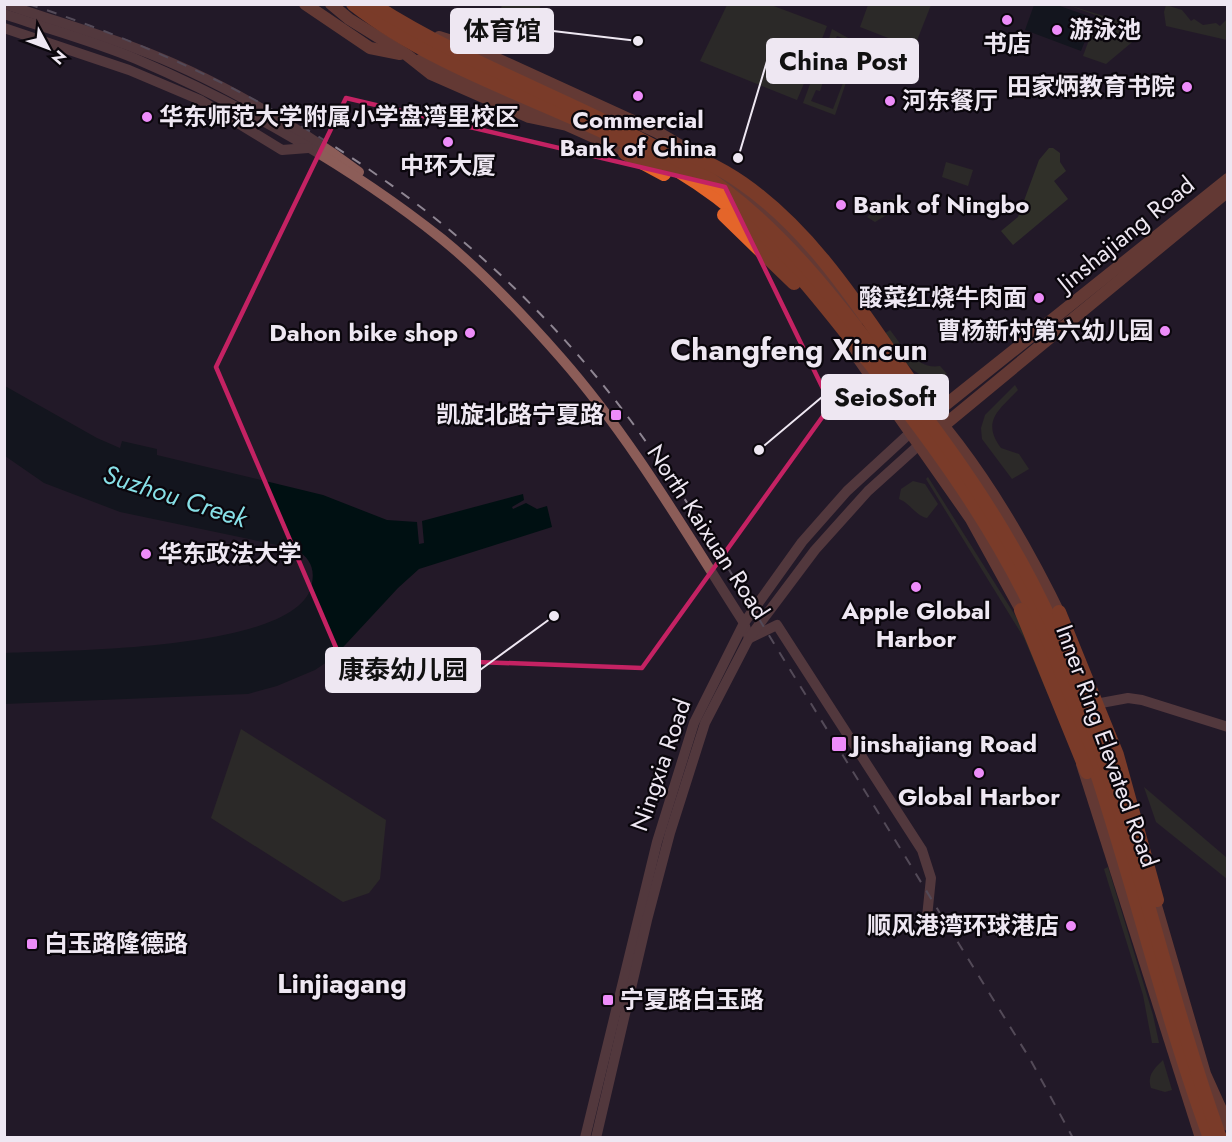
<svg xmlns="http://www.w3.org/2000/svg" width="1232" height="1142" font-family="Jost,'Noto Sans SC',sans-serif">
	<style>
		.green { fill: #353c28 }
		.forest { fill: #404d2b }
		.water { fill: #001012 }
		.lines { fill: none; stroke-linecap: round; stroke-linejoin: round }
		.secondary { stroke: #8c5d58; stroke-width: 10 }
		.primary { stroke: #b26144; stroke-width: 12 }
		.highway { stroke: #e4652a; stroke-width: 14 }
		.rail { stroke: #8e8592; stroke-width: 2; stroke-dasharray: 10 10; stroke-linecap: butt }
		.marked { fill: none; stroke: #c42263; stroke-width: 4.5; stroke-linejoin: round }
		.poi-dot { fill: #ed8cf9; stroke: #0a060c; stroke-width: 2 }
		.labels { text-anchor: middle; stroke-width: 4.5; stroke-linejoin: round; paint-order: stroke }
		.poi-label { font-size: 24px; font-weight: bold; fill: #eee7f2; stroke: #0a060c; text-anchor: start }
		.street-label { font-size: 24px; fill: #eee7f2; stroke: #0a060c }
		.water-label { font-size: 26px; font-style: italic; fill: #87dfe6; stroke: #0a060c }
		.quarter-label { font-size: 27px; font-weight: bold; fill: #eee7f2; stroke: #0a060c }
		.district-label { font-size: 30px; font-weight: bold; fill: #eee7f2; stroke: #0a060c }
		.leader { fill: none; stroke: #eee7f2; stroke-width: 2 }
		.callout-dot { fill: #eee7f2; stroke: #0a060c; stroke-width: 2 }
		.callout { fill: #eee7f2; stroke: #eee7f2; stroke-width: 2 }
		.callout-label { font-size: 26px; text-anchor: middle; font-weight: bold; fill: #111 }
	</style>
	<rect width="100%" height="100%" fill="#231928"/>
	<!-- green -->
	<g class="green">
		<polygon points="502,5 541,5 524,42 494,29"/>
		<polygon points="727,5 771,5 827,26 816,54 810,54 803,59 802,69 808,74 797,100 700,61"/>
		<polygon points="868,5 931,5 914,48 860,27"/>
		<polygon points="1068,5 1136,26 1142,34 1139,36 1109,26 1137,38 1106,64 1083,56 1098,16"/>
		<polygon points="1166,5 1182,10 1191,21 1194,19 1203,25 1216,23 1220,26 1227,19 1227,40 1166,26 1164,12"/>
		<polygon points="832,29 859,44 835,115 803,103 813,76 825,76 820,91 816,90 811,101 833,109 858,44 837,36 832,47 836,48 831,61 823,58"/>
		<polygon points="946,162 973,170 968,186 942,177"/>
		<polygon points="898,199 910,201 875,222 867,217 885,200"/>
		<path d="M890 330C902 346 917 370 940 366L947 374C918 390 899 353 884 334Z"/>
		<path d="M1015 385 1018 390C999 410 981 421 1001 448L1019 454 1029 469 1012 479 982 439 981 428 985 415Z"/>
		<polygon points="928,477 1028,636 1051,694 1048,695 1024,638 926,479"/>
		<path d="M913 481 925 484 938 504 927 518C916 516 910 503 899 499L901 489Z"/>
		<polygon points="241,729 386,820 380,879 369,893 343,902 211,818"/>
		<polygon points="1144,787 1227,858 1227,879 1156,822"/>
		<polygon points="1108,867 1153,1015 1159,1043 1152,1043 1143,995 1104,869"/>
		<path d="M1163 1060 1172 1090 1165 1092 1151 1088C1147 1075 1154 1069 1163 1060Z"/>
	</g>
	<!-- forest -->
	<polygon class="forest" points="1049,148 1053,148 1060,153 1060,162 1066,171 1054,181 1068,199 1013,245 1001,231 1018,217 1039,160"/>
	<!-- water -->
	<g class="water">
		<polygon points="1034,5 1057,5 1094,18 1081,51 1025,30"/>
		<path d="M5 386 97 438 120 448 122 441 157 449V455L323 495 387 520 417 522 419 544 424 543 422 521 523 494 524 500 512 507 513 509 526 503 537 509 547 506 552 527 419 569 398 588 333 658 315 670 277 686 248 694 5 704V653C60 650 303 652 312 583 315 567 309 558 296 549L120 512 44 483 5 456Z"/>
	</g>
	<g class="lines">
		<!-- secondary -->
		<g class="secondary">
			<path d="M5 4C48 19 93 32 135 48 208 75 296 125 359 172"/>
			<path d="M4 14C48 29 93 41 136 59 241 104 353 168 442 239 485 274 525 317 561 358 632 439 686 533 744 623L749 638"/>
			<polyline points="4,28 129,70 200,100 282,150 308,148"/>
			<polyline points="750,638 777,625 922,850 931,878 927,917"/>
			<polyline points="1101,703 1128,698 1142,700 1228,727"/>
			<polyline points="585,1138 657,842 694,723 744,623 802,542 847,491 910,433"/>
			<polyline points="596,1138 647,920 670,833 705,723 749,638 815,550 868,491 919,445"/>
		</g>
		<!-- primary -->
		<g class="primary">
			<polyline points="305,4 370,48 400,54"/>
			<polyline points="331,4 349,19 407,55 431,74 529,117 567,125 634,155"/>
			<polyline points="439,37 471,47 657,132 681,146"/>
			<polyline points="420,60 547,116"/>
			<polyline points="716,176 766,215"/>
			<polyline points="762,201 774,222 820,266 857,320"/>
			<polyline points="854,352 971,519 1025,617"/>
			<path d="M910 388C974 454 1023 538 1063 621"/>
			<polyline points="929,418 1228,179"/>
			<polyline points="937,431 1228,191"/>
			<polyline points="1082,764 1201,1138"/>
			<polyline points="1152,892 1205,1074 1228,1125"/>
		</g>
		<!-- highway -->
		<g class="highway">
			<path d="M353 4C462 89 607 114 717 197 777 243 823 303 869 362 935 445 996 529 1040 625 1115 790 1148 969 1210 1138"/>
			<path d="M372 4C454 57 546 91 632 135 663 151 694 167 722 188 787 237 835 300 884 363 948 444 1007 526 1050 620 1125 786 1158 967 1220 1138"/>
			<path d="M664 144C691 155 718 166 742 183 817 235 866 318 918 392"/>
			<polyline points="625,153 664,174"/>
			<polyline points="724,215 794,283"/>
			<polyline points="1021,610 1087,772"/>
			<polyline points="1059,612 1117,755 1157,900"/>
		</g>
		<!-- rail -->
		<path class="rail" d="M28 4C268 82 480 217 631 421 692 504 743 594 797 681 875 807 952 933 1030 1059L1073 1138"/>
	</g>
	<!-- marked area -->
	<path d="M0 0H1232V1142H0ZM346 98 725 187 831 405 642 668 340 657 216 367Z" fill="#231928" fill-opacity=".55" fill-rule="evenodd"/>
	<path class="marked" d="M346 98 725 187 831 405 642 668 340 657 216 367Z"/>
	<!-- markers -->
	<g class="poi-dot">
		<circle cx="1007" cy="20" r="6"/>
		<circle cx="1057" cy="30" r="6"/>
		<circle cx="1187" cy="87" r="6"/>
		<circle cx="638" cy="96" r="6"/>
		<circle cx="890" cy="101" r="6"/>
		<circle cx="147" cy="117" r="6"/>
		<circle cx="448" cy="142" r="6"/>
		<circle cx="841" cy="205" r="6"/>
		<circle cx="1039" cy="298" r="6"/>
		<circle cx="1165" cy="331" r="6"/>
		<circle cx="470" cy="333" r="6"/>
		<rect x="610" y="409" width="12" height="12" rx="3"/>
		<circle cx="146" cy="554" r="6"/>
		<circle cx="916" cy="587" r="6"/>
		<rect x="831" y="736" width="16" height="16" rx="3"/>
		<circle cx="979" cy="773" r="6"/>
		<circle cx="1071" cy="926" r="6"/>
		<rect x="26" y="938" width="12" height="12" rx="3"/>
		<rect x="602" y="994" width="12" height="12" rx="3"/>
	</g>
	<g class="labels">
		<!-- poi labels -->
		<g class="poi-label">
			<text x="1069" y="38">游泳池</text>
			<text x="1007" y="52" text-anchor="middle">书店</text>
			<text x="1175" y="95" text-anchor="end">田家炳教育书院</text>
			<text x="902" y="109">河东餐厅</text>
			<text x="159" y="125">华东师范大学附属小学盘湾里校区</text>
			<text x="638" y="128" text-anchor="middle">Commercial<tspan x="638" dy="28">Bank of China</tspan></text>
			<text x="448" y="174" text-anchor="middle">中环大厦</text>
			<text x="853" y="213">Bank of Ningbo</text>
			<text x="1027" y="306" text-anchor="end">酸菜红烧牛肉面</text>
			<text x="1153" y="339" text-anchor="end">曹杨新村第六幼儿园</text>
			<text x="458" y="341" text-anchor="end">Dahon bike shop</text>
			<text x="604" y="423" text-anchor="end">凯旋北路宁夏路</text>
			<text x="158" y="562">华东政法大学</text>
			<text x="916" y="619" text-anchor="middle">Apple Global<tspan x="916" dy="28">Harbor</tspan></text>
			<text x="852" y="752">Jinshajiang Road</text>
			<text x="979" y="805" text-anchor="middle">Global Harbor</text>
			<text x="1059" y="934" text-anchor="end">顺风港湾环球港店</text>
			<text x="44" y="952">白玉路隆德路</text>
			<text x="620" y="1008">宁夏路白玉路</text>
		</g>
		<!-- street labels -->
		<g class="street-label">
			<text transform="translate(1126 234) rotate(-39)" y="8">Jinshajiang Road</text>
			<text transform="translate(708 532) rotate(57)" y="8">North Kaixuan Road</text>
			<text transform="translate(1107 746) rotate(70)" y="8">Inner Ring Elevated Road</text>
			<text transform="translate(661 765) rotate(-71)" y="8">Ningxia Road</text>
		</g>
		<!-- water labels -->
		<g class="water-label">
			<text transform="translate(175 496) rotate(18)" y="9">Suzhou Creek</text>
		</g>
		<!-- quarter labels -->
		<g class="quarter-label">
			<text x="342" y="993">Linjiagang</text>
		</g>
		<!-- district labels -->
		<g class="district-label">
			<text x="799" y="360">Changfeng Xincun</text>
		</g>
	</g>
	<!-- callouts -->
	<path class="leader" d="M638 41L553 31M738 158L767 61M759 450L822 397M554 616L480 670"/>
	<g class="callout-dot">
		<circle cx="638" cy="41" r="6"/>
		<circle cx="738" cy="158" r="6"/>
		<circle cx="759" cy="450" r="6"/>
		<circle cx="554" cy="616" r="6"/>
	</g>
	<g class="callout">
		<rect x="451" y="9" width="102" height="44" rx="6"/>
		<rect x="767" y="39" width="151" height="44" rx="6"/>
		<rect x="822" y="375" width="126" height="44" rx="6"/>
		<rect x="326" y="648" width="154" height="44" rx="6"/>
	</g>
	<g class="callout-label">
		<text x="502" y="40">体育馆</text>
		<text x="843" y="70">China Post</text>
		<text x="885" y="406">SeioSoft</text>
		<text x="403" y="679">康泰幼儿园</text>
	</g>
	<!-- border -->
	<rect width="1232" height="1142" fill="none" stroke="#eee7f2" stroke-width="12"/>
	<!-- north arrow -->
	<g transform="translate(48 48) rotate(131)" stroke="#0a060c" stroke-width="4.5" paint-order="stroke">
	<path d="M0-4.5L10 22L0 15L-10 22Z" fill="#eee7f2"/>
	<text y="-9" font-size="16" font-weight="bold" text-anchor="middle" fill="#eee7f2">N</text>
	</g>
</svg>
